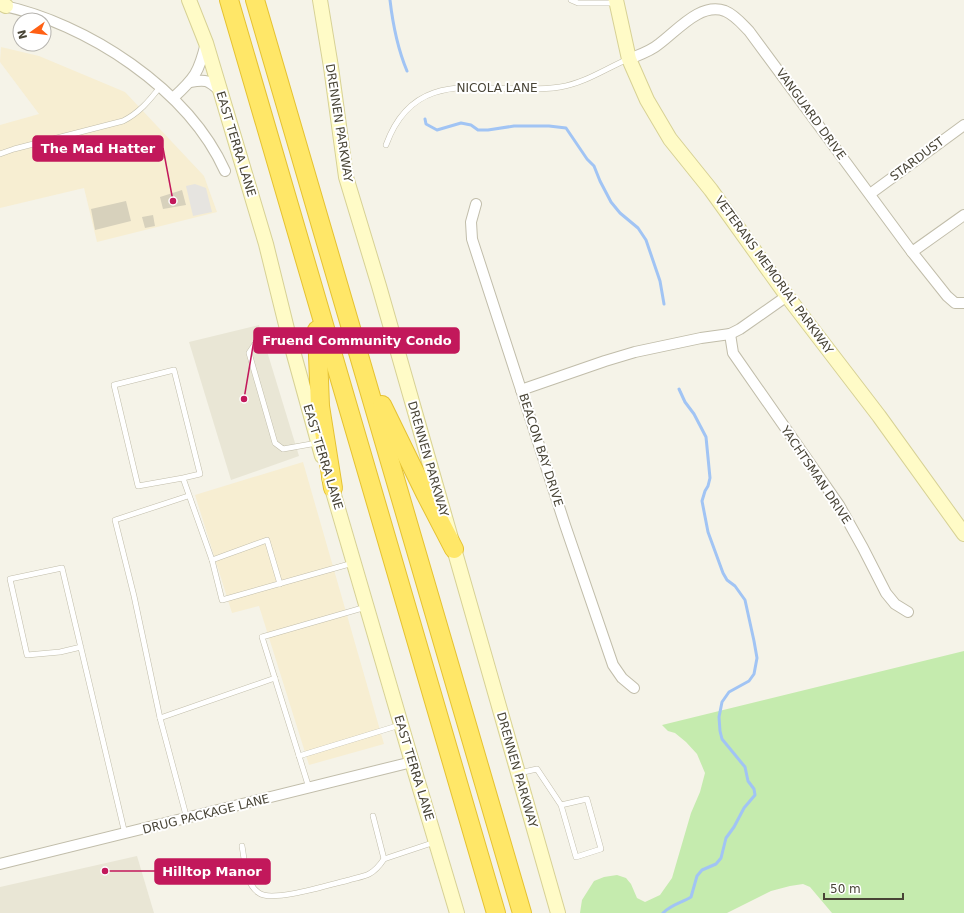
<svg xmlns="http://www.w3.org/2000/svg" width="964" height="913" font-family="'DejaVu Sans',sans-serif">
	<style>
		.residential { fill: #e9e6d5 }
		.commercial { fill: #f7eed2 }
		.green { fill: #c5ebae }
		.parking { fill: #e6e4e0 }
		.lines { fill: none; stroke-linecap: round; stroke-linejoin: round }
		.stream { stroke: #a1c4f4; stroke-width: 3 }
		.building { fill: #d7d1bc }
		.lane-casing { stroke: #c1bdaa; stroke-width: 6 }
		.street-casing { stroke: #c1bdaa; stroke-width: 12 }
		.secondary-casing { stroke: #d7d195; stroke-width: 16 }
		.highway-casing { stroke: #e5c231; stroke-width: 20 }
		.lane { stroke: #fff; stroke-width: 5 }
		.street { stroke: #fff; stroke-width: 10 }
		.secondary { stroke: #fffbc7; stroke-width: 14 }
		.highway { stroke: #ffe768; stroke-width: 18 }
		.labels { text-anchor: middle; stroke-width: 4; stroke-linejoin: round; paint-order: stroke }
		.street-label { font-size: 12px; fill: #484436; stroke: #fff }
		.leader { fill: none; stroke: #c2185b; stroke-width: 1.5 }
		.callout-dot { fill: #c2185b; stroke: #fff; stroke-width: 1.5 }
		.callout { fill: #c2185b; stroke: #c2185b; stroke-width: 1.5 }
		.callout-label { font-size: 13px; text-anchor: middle; font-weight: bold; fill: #fff }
	</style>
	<rect width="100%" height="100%" fill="#f5f3e8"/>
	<!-- residential -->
	<g class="residential">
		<polygon points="259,325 299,456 231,480 189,342"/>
		<polygon points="137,856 154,913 0,913 0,887"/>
	</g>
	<!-- commercial -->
	<g class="commercial">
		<polygon points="1,47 39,56 125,92 204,176 217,212 97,242 84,188 0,208 0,125 39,114 0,62"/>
		<polygon points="303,462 384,744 309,765 259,606 232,613 195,495"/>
	</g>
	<!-- green -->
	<polygon class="green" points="964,651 964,913 832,913 810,887 803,884 790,886 771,891 727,913 580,913 582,900 594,881 604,877 617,875 626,878 631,884 637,898 645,902 660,895 672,878 691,813 700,792 705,773 697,754 686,742 675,733 668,731 662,725"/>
	<!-- parking -->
	<polygon class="parking" points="195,184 206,188 212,212 193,216 186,186"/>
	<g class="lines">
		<!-- stream -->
		<g class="stream">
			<path d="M390 0C393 26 397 47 407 71"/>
			<polyline points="425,119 426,124 437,130 461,123 471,125 478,130 488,130 514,126 549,126 566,128 587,159 594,166 600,181 611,202 620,213 638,228 646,240 660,281 664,304"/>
			<path d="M663 913C671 905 681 903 691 897L697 876 702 870 716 864 721 858 726 838 734 827 744 808 755 795 754 789 748 781 745 767 722 739 720 731 719 717 722 702 729 692 749 681 754 674 757 658 754 641 745 600 735 586 727 580 723 573 708 532 702 501 705 491 708 486 710 478 706 437 694 414 685 402 679 389"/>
		</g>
	</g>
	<!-- building -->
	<g class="building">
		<polygon points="182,190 186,205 163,209 160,197"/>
		<polygon points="126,201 131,221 95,230 91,209"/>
		<polygon points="153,215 155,226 145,228 142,217"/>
	</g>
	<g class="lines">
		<defs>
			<g id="lane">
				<polyline points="571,0 578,3 615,3"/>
				<path d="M386 145C417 59 493 98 560 87 585 83 605 69 628 59"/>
				<path d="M0 154 14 149 123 121C139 113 149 101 160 87"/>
				<polyline points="288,333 255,344 249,353 275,443 283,449 317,443"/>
				<polyline points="183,478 138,486 114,385 174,370 200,474 183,478 212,560 222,600 353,563"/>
				<polyline points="212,560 267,540 280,584"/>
				<polyline points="81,647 60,652 27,655 10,579 62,568 125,834"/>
				<polyline points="160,718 134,596 115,520 188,496"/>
				<polyline points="299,756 400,725"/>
				<polyline points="519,773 537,769 561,805 576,857 601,849 587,799 561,805"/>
				<polyline points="309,788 262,637 366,607"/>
				<polyline points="373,816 384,859"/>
				<polyline points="187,819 160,718 275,678"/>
				<path d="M242 846C245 862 245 884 259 893 272 903 332 884 349 880 355 878 363 877 369 874 375 871 380 865 384 859L435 842"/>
			</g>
			<g id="street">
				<path d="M0 5C87 23 188 89 225 171"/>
				<path d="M629 59C639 55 651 51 659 44 677 31 700 2 725 11 735 15 742 24 749 31L912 252 947 296 955 303H964"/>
				<path d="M190 82C206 79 208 80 220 91"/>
				<path d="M173 98C195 78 199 72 206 43"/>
				<polyline points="870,194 964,125"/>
				<polyline points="476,204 471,222 472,239 565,525 613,665 622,678 634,688"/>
				<polyline points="912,252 964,215"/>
				<polyline points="730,334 733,353 839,505 863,548 886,593 895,604 908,612"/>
				<polyline points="521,390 605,361 635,352 701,338 730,334 740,329 787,296"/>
				<polyline points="0,864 412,762"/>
			</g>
			<g id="secondary">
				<polyline points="189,0 206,43 266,244 288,333 322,456"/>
				<polyline points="320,0 331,67 346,177 379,286 558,913"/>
				<polyline points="616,0 629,59 647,100 670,139 711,190 787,296 879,416 964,534"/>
				<polyline points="0,3 6,6"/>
				<polyline points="329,478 412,762 457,913"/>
			</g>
			<g id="highway">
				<polyline points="229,0 496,913"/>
				<polyline points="255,0 522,913"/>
				<polyline points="317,330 320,406 333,488"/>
				<polyline points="382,405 426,495 454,549"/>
			</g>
		</defs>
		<!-- lane casing -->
		<use href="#lane" class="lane-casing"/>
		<!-- street casing -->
		<use href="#street" class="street-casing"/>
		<!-- secondary casing -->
		<use href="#secondary" class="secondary-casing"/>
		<!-- highway casing -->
		<use href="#highway" class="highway-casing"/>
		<!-- lane -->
		<use href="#lane" class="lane"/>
		<!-- street -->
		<use href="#street" class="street"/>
		<!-- secondary -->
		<use href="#secondary" class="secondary"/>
		<!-- highway -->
		<use href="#highway" class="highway"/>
	</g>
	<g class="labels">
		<!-- street labels -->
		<g class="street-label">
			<text x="497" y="92">NICOLA LANE</text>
			<text transform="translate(811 114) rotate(54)" y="4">VANGUARD DRIVE</text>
			<text transform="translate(339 123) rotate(81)" y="4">DRENNEN PARKWAY</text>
			<text transform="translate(236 144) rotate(73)" y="4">EAST TERRA LANE</text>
			<text transform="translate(917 159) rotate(-37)" y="4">STARDUST</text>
			<text transform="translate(774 275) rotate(54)" y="4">VETERANS MEMORIAL PARKWAY</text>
			<text transform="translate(541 450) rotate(72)" y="4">BEACON BAY DRIVE</text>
			<text transform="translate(323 457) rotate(73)" y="4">EAST TERRA LANE</text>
			<text transform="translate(428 459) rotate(74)" y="4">DRENNEN PARKWAY</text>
			<text transform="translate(816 475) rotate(56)" y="4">YACHTSMAN DRIVE</text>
			<text transform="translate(414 768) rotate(73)" y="4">EAST TERRA LANE</text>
			<text transform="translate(517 770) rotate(74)" y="4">DRENNEN PARKWAY</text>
			<text transform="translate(206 814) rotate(-14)" y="4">DRUG PACKAGE LANE</text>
		</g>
	</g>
	<!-- callouts -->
	<path class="leader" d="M173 201L163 148M244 399L254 340M105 871L155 871"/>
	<g class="callout-dot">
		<circle cx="173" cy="201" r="4"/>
		<circle cx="244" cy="399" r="4"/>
		<circle cx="105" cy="871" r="4"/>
	</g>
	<g class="callout">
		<rect x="33" y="136" width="130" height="25" rx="4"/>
		<rect x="254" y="328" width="205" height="25" rx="4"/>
		<rect x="155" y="859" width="115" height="25" rx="4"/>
	</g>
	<g class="callout-label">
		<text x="98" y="153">The Mad Hatter</text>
		<text x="357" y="345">Fruend Community Condo</text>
		<text x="212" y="876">Hilltop Manor</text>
	</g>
	<!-- north arrow -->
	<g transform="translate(32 32) rotate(256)"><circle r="19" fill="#ffffff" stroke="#b6b4af"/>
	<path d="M0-3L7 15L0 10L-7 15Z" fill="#ff6014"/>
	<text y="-6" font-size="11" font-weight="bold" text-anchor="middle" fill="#484436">N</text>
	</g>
	<!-- scale -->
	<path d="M824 893v6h79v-6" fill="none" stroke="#484436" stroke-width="2"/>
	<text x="830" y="893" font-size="12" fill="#484436" stroke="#ffffff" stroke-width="3" paint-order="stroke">50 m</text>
</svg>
